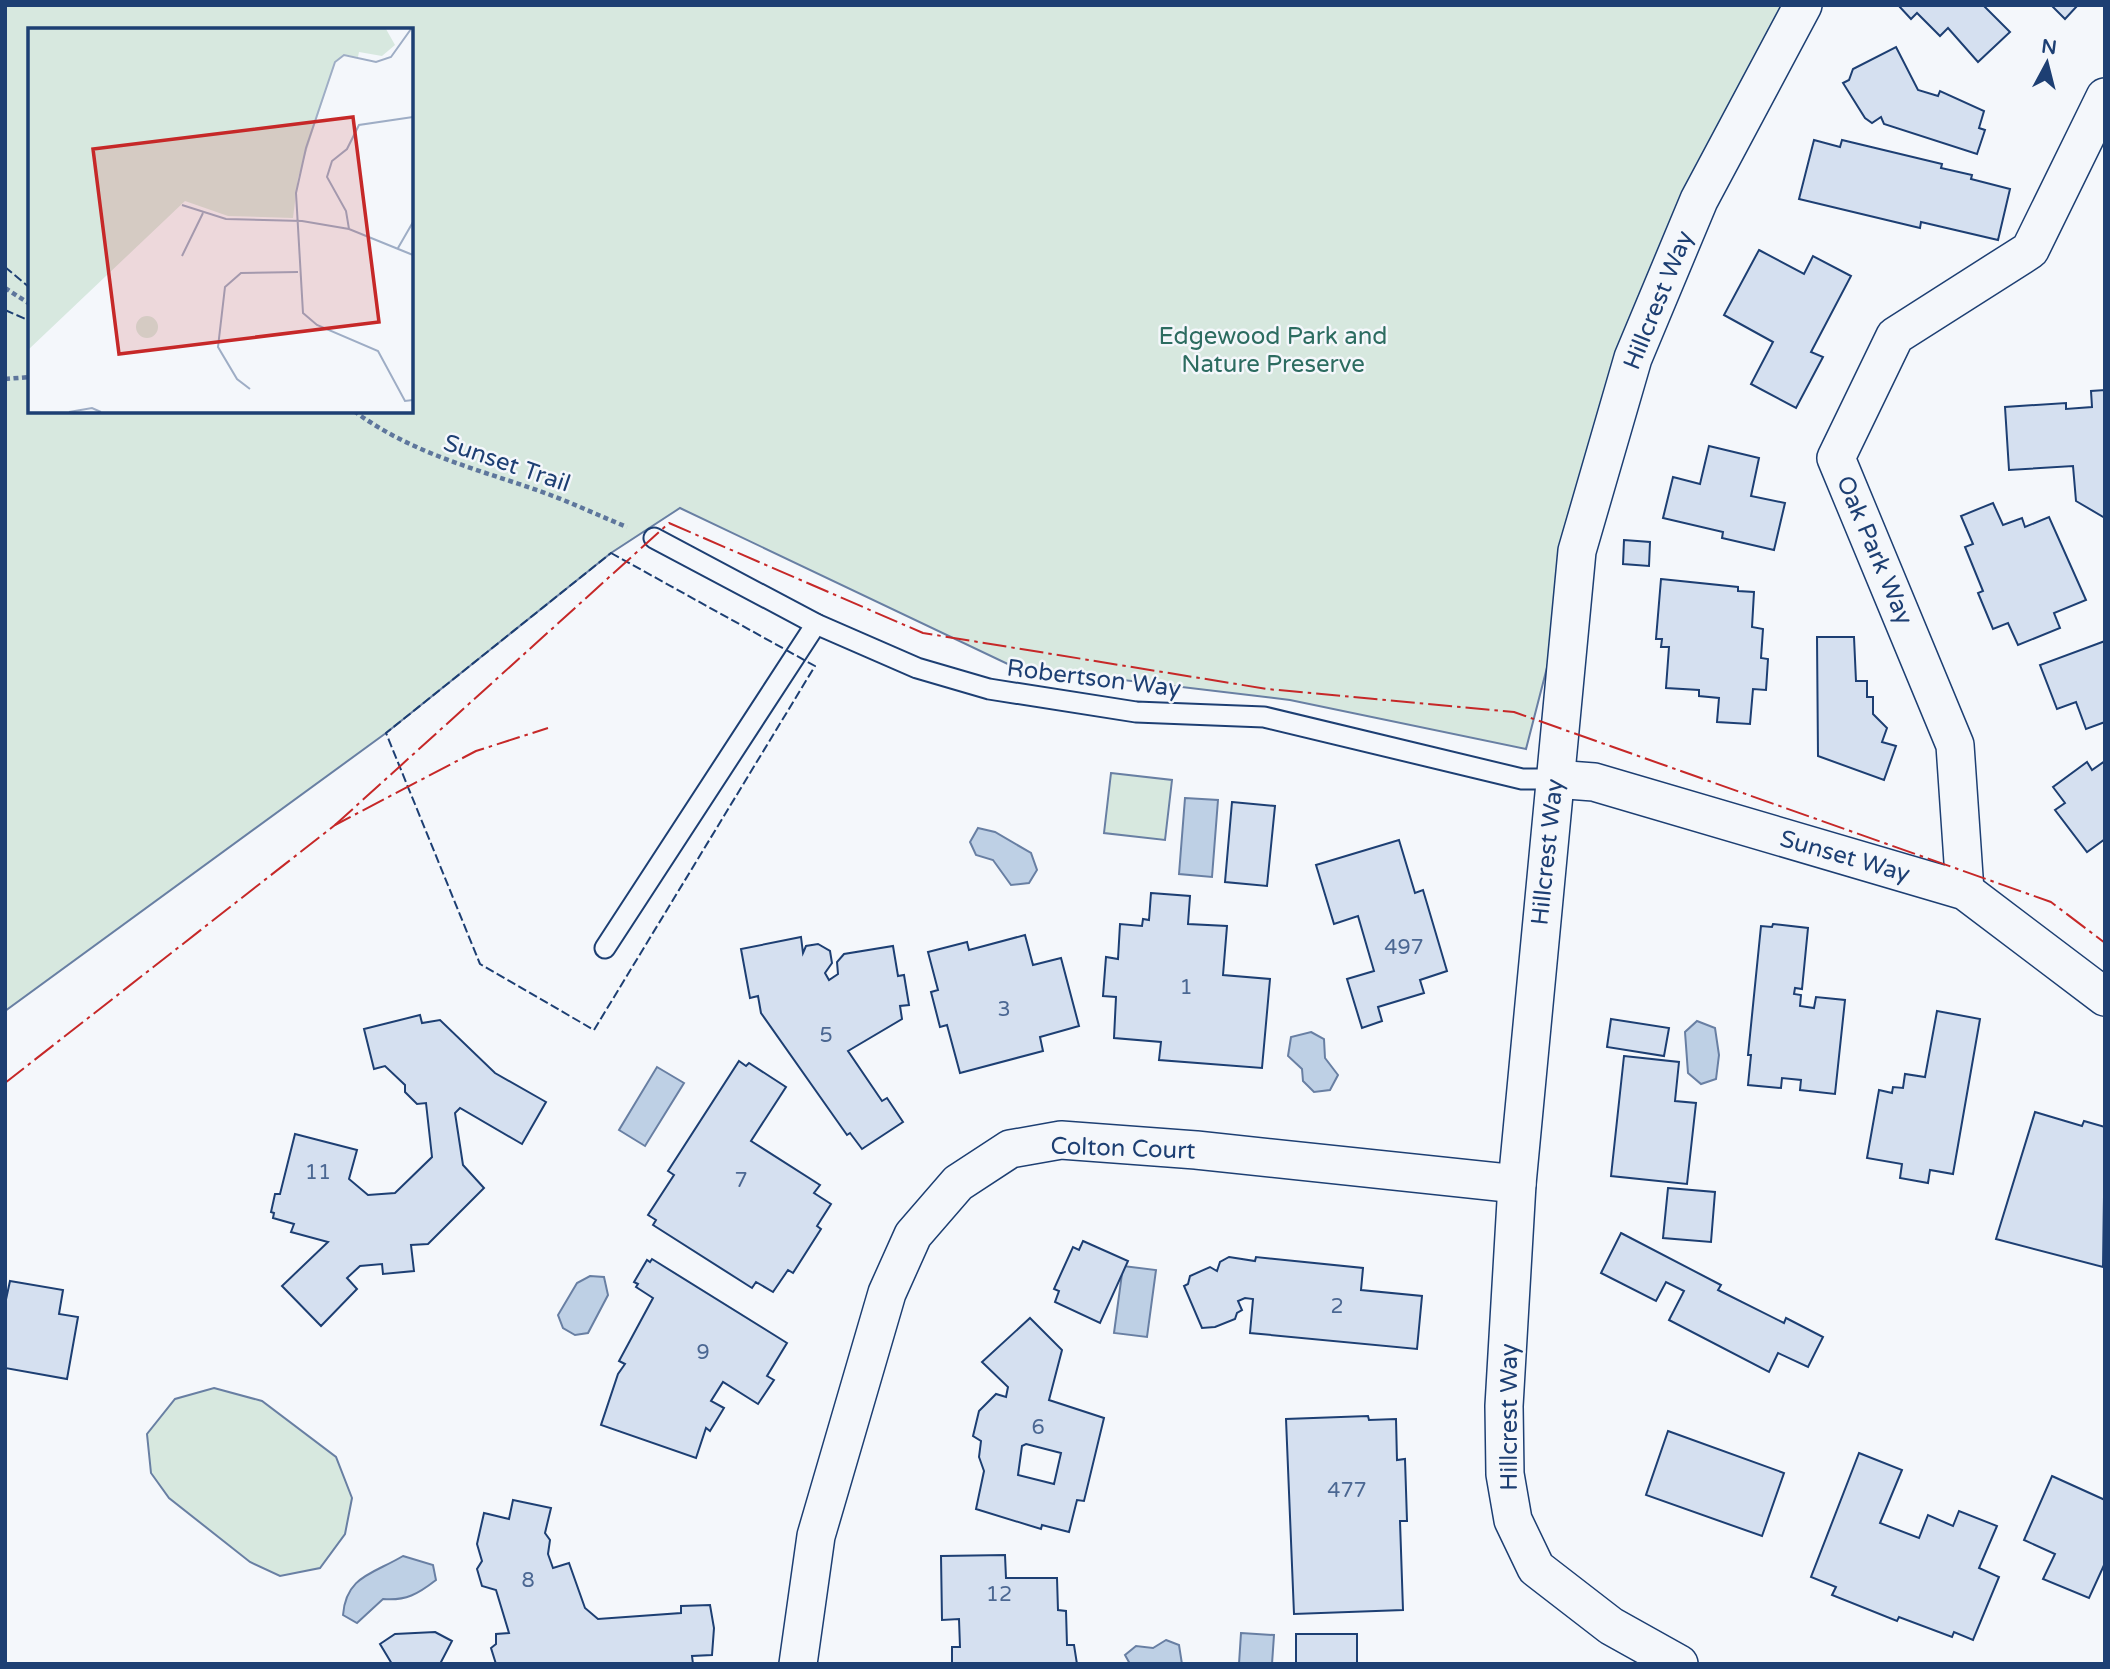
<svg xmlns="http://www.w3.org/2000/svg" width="2110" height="1669" font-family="'Varela Round',sans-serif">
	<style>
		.green { fill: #d7e8df; stroke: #687fa3; stroke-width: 2; fill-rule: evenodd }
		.water { fill: #bed0e5; stroke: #687fa3; stroke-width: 2 }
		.building { fill: #d5e0f0; stroke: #1d3f73; stroke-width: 2; fill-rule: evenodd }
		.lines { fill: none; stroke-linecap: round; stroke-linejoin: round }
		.lane-casing { stroke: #1d3f73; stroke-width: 23 }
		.street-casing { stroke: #1d3f73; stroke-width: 40 }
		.path { stroke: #5e769c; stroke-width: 4.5; stroke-dasharray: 5 3.5; stroke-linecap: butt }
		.lane { stroke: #f4f7fb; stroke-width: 19 }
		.street { stroke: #f4f7fb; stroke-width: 37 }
		.fence { stroke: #1d3f73; stroke-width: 2; stroke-dasharray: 9 3.5; stroke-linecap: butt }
		.power { stroke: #c62828; stroke-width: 2; stroke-dasharray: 24 5 3.5 5; stroke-linecap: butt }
		.labels { text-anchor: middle; stroke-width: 5; stroke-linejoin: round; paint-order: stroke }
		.number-label { font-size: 21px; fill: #4b6792 }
		.street-label { font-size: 24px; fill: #1d3f73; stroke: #f4f7fb }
		.park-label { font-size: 24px; fill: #2c6c60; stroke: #f4f7fb }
		.inset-road { fill: none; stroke: #9eadc5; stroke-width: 2 }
		.view { fill: #c62828; fill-opacity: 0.15; stroke: #c62828; stroke-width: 3.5 }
		.inset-edge { fill: none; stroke: #1d3f73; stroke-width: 3.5 }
	</style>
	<rect width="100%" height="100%" fill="#f4f7fb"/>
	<!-- green -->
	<g class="green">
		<path d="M5 5H1803L1730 140 1577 551 1526 749 1290 700 1014 667 680 508 611 553 386 733 5 1011ZM30 30H411V411H30Z"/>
		<polygon points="1111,773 1172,780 1165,840 1104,833"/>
		<polygon points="214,1388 262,1401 336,1457 352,1498 345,1534 320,1568 280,1576 250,1562 169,1498 151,1473 147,1434 175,1399"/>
	</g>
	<!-- water -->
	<g class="water">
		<polygon points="1185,798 1218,800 1212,877 1179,874"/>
		<polygon points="978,828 995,832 1031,853 1037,870 1029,883 1011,885 993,860 976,855 970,842"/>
		<polygon points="1697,1021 1715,1028 1719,1055 1716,1079 1701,1084 1688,1073 1685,1032"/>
		<polygon points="1311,1032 1324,1039 1325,1058 1338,1075 1330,1090 1314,1092 1303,1081 1302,1069 1288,1056 1291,1037"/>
		<polygon points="657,1067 684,1083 645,1146 619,1130"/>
		<polygon points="1123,1266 1156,1270 1147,1337 1114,1333"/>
		<polygon points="590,1276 604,1277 608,1295 588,1333 575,1335 563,1328 558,1315 577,1283"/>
		<path d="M403 1556 433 1565 436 1580C418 1594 406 1601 383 1599L357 1623 343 1615C346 1576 373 1574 403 1556Z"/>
		<polygon points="1241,1633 1274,1635 1272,1664 1239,1664"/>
		<polygon points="1166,1640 1179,1645 1182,1664 1130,1664 1125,1655 1136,1646 1153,1648"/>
	</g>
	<!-- building -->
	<g class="building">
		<polygon points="1898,5 1983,5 2010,32 1978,62 1948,28 1940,36 1917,13 1911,19"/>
		<polygon points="2051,5 2078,5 2065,19"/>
		<polygon points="1896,47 1918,90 1938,96 1940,91 1984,111 1979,128 1985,130 1977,154 1884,124 1881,117 1872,123 1865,118 1843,83 1849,80 1853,69"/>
		<polygon points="1814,140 1840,147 1842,140 1942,164 1941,168 1972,175 1971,179 2010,189 1998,240 1921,222 1920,228 1799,199"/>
		<polygon points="1759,250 1804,274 1813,256 1851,276 1811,352 1823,357 1796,408 1751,384 1773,342 1724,315"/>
		<polygon points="2105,390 2105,518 2076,501 2073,466 2009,470 2005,407 2066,403 2066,409 2092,407 2091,391"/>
		<polygon points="1709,446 1759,458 1751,496 1785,503 1774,550 1722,538 1723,532 1663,518 1673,477 1700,484"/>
		<polygon points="1993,503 2003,525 2022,518 2025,527 2049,517 2086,600 2054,613 2060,628 2018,645 2008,623 1993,629 1978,593 1983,591 1965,547 1973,544 1961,516"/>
		<polygon points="1624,540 1650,542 1649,566 1623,564"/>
		<polygon points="1661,579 1738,587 1738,591 1754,592 1752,627 1763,629 1761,658 1768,659 1766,690 1753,689 1750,724 1717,722 1719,698 1699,696 1699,690 1666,688 1669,647 1661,647 1662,639 1656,639"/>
		<polygon points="1817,637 1854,637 1856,681 1867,681 1867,697 1873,697 1873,714 1887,728 1882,742 1896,746 1884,780 1818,756"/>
		<polygon points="2105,641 2105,722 2086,729 2076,702 2057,709 2040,665"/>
		<polygon points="2105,761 2105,839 2087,852 2055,810 2065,803 2053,787 2087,762 2092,770"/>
		<polygon points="1232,802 1275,806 1267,886 1225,882"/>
		<polygon points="1399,840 1415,893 1423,890 1447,971 1420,980 1424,993 1378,1007 1382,1021 1362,1028 1347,979 1374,971 1358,916 1334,924 1316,865"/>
		<polygon points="1151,893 1190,896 1188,924 1227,926 1223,975 1270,979 1262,1068 1159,1060 1161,1042 1114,1038 1116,997 1103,996 1106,957 1118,959 1120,924 1142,926 1143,919 1149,920"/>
		<polygon points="1773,924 1808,928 1802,989 1795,988 1794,994 1801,995 1800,1006 1814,1008 1816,997 1845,1000 1835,1094 1800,1090 1801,1080 1782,1078 1781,1088 1748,1085 1751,1055 1748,1055 1761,926 1772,927"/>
		<polygon points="1025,935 1033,965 1061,958 1079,1026 1040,1037 1043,1051 960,1073 947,1025 940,1027 931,992 938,990 928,952 967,942 969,950"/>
		<polygon points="801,937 803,953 806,946 818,944 830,951 832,963 825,973 829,980 838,974 837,962 844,954 893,946 898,976 904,975 909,1005 900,1006 902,1019 848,1051 882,1101 887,1098 903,1122 862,1149 850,1133 847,1135 761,1013 758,996 750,998 741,949"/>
		<polygon points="1937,1011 1980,1019 1953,1174 1930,1170 1928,1183 1900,1178 1902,1164 1867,1158 1879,1090 1892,1093 1893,1087 1903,1088 1905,1074 1925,1077"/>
		<polygon points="420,1015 422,1023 440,1020 495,1073 546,1102 522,1144 460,1108 455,1113 463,1165 484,1188 428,1244 411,1245 414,1271 383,1274 382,1264 360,1266 347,1278 357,1289 321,1326 282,1286 328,1242 291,1232 294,1224 273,1218 274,1213 271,1212 275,1194 280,1194 295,1134 357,1150 349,1179 368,1195 395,1193 432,1157 426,1103 417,1104 405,1092 405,1085 385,1066 374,1069 364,1029"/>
		<polygon points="1611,1019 1669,1028 1664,1056 1607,1047"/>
		<polygon points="1624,1056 1679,1062 1675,1101 1696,1103 1687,1184 1611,1176"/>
		<polygon points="739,1061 746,1066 749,1063 786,1087 751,1141 820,1185 814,1193 831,1204 817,1226 821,1229 793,1273 788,1270 773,1292 756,1282 752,1288 653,1225 656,1220 648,1215 674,1175 668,1171"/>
		<polygon points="2035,1112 2082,1126 2084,1121 2105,1127 2103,1267 1996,1239"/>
		<polygon points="1668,1188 1715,1192 1711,1242 1663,1238"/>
		<polygon points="1621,1233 1721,1285 1718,1290 1784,1323 1786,1318 1823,1337 1808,1367 1778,1353 1769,1372 1669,1320 1684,1291 1666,1282 1656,1301 1601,1273"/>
		<polygon points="1083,1241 1128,1261 1100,1323 1055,1302 1059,1291 1054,1289 1073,1247 1079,1250"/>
		<polygon points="1229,1257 1255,1261 1256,1257 1363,1268 1361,1290 1422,1296 1417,1349 1250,1333 1253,1299 1245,1298 1238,1301 1242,1310 1237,1313 1235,1319 1215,1327 1202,1328 1184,1286 1188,1284 1190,1276 1210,1267 1217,1271 1220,1262"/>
		<polygon points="652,1259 787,1343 767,1376 774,1380 758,1404 723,1382 711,1401 724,1408 710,1431 706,1428 696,1458 601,1425 618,1374 625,1364 619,1361 653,1298 636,1287 638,1284 634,1282 647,1260 650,1262"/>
		<polygon points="10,1281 63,1290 59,1314 78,1317 67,1379 5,1368 5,1304"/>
		<path d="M1030 1318 1062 1350 1049 1400 1104 1418 1084 1501 1077 1500 1069 1532 1042 1525 1041 1529 976 1509 984 1471 979 1457 981 1441 973 1436 979 1411 996 1394 1006 1397 1008 1387 982 1362ZM1026 1444 1061 1453 1054 1484 1018 1475 1022 1446Z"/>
		<polygon points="1368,1416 1369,1420 1396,1419 1397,1460 1405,1459 1407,1521 1400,1521 1403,1610 1294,1614 1286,1419"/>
		<polygon points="1668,1431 1784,1473 1762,1536 1646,1495"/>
		<polygon points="1859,1453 1902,1470 1880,1523 1919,1538 1928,1515 1953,1526 1959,1511 1997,1526 1979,1568 1999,1577 1973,1640 1954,1632 1952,1637 1899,1617 1897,1621 1832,1595 1836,1587 1811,1577"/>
		<polygon points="2052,1476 2105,1500 2105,1563 2089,1598 2043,1579 2055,1554 2024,1540"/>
		<polygon points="513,1500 551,1508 545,1533 550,1540 548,1554 553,1568 569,1563 585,1608 598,1619 681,1613 681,1606 710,1605 714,1628 712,1655 692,1656 693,1664 496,1664 491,1648 496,1644 496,1634 509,1633 496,1590 482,1586 477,1569 482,1561 477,1544 484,1513 509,1519"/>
		<polygon points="1005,1555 1006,1578 1057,1578 1058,1610 1066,1611 1067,1645 1074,1645 1077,1664 952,1664 952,1647 960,1647 959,1619 942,1620 941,1556"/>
		<polygon points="435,1632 452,1641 440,1664 392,1664 380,1644 395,1634"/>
		<rect x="1296" y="1634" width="61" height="30"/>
	</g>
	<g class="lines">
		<defs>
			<g id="lane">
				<polyline points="654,538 816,624 917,668 989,689 1136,712 1264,717 1522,779 1554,779"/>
				<polyline points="605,948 816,624"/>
			</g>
			<g id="street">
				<polyline points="1554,779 1594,782 1965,891 2105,997"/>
				<polyline points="1965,891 1955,745 1836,458 1895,336 2030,250 2105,97"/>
				<polyline points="798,1664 816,1536 887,1293 913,1235 958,1183 1010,1149 1061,1140 1196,1150 1517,1184"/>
				<polyline points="1679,1664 1611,1626 1536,1568 1513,1520 1505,1474 1504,1406 1517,1184 1577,551 1633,358 1699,200 1803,5"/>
			</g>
		</defs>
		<!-- lane casing -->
		<use href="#lane" class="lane-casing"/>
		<!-- street casing -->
		<use href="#street" class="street-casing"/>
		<!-- path -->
		<g class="path">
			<polyline points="5,288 30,304"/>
			<polyline points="5,379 30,377"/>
			<path d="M354 411C408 451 469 467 531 488 564 499 595 514 627 527"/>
		</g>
		<!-- lane -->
		<use href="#lane" class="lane"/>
		<!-- street -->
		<use href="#street" class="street"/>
		<!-- fence -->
		<g class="fence">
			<polyline points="5,267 30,288"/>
			<polyline points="5,310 30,321"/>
			<polygon points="611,553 815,666 594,1030 480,964 386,733"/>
		</g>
		<!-- power -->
		<g class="power">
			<polyline points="335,825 669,523 923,633 1267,689 1514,712 2051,902 2105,943"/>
			<polyline points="5,1083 335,825 476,751 548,728"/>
		</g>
	</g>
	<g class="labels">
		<!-- number labels -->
		<g class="number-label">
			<text x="1404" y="954">497</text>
			<text x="1186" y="994">1</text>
			<text x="1004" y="1016">3</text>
			<text x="826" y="1042">5</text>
			<text x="318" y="1179">11</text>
			<text x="741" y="1187">7</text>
			<text x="1337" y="1313">2</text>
			<text x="703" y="1359">9</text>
			<text x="1038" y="1434">6</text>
			<text x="1347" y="1497">477</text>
			<text x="528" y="1587">8</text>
			<text x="999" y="1601">12</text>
		</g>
		<!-- street labels -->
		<g class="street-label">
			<text transform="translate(1658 300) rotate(-68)" y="8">Hillcrest Way</text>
			<text transform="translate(507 463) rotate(19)" y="8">Sunset Trail</text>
			<text transform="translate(1875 550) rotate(67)" y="8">Oak Park Way</text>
			<text transform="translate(1094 678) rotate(7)" y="8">Robertson Way</text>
			<text transform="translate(1547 852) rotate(-84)" y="8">Hillcrest Way</text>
			<text transform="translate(1845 856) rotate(16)" y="8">Sunset Way</text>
			<text transform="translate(1123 1148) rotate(2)" y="8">Colton Court</text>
			<text transform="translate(1509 1417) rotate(-90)" y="8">Hillcrest Way</text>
		</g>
		<!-- park labels -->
		<g class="park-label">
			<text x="1273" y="344">Edgewood Park and<tspan x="1273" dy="28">Nature Preserve</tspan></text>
		</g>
	</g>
	<!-- overview -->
	<g transform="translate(28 28)">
		<rect width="385" height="385" fill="#f4f7fb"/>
		<path d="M0 1H358L367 17 354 28 331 24 330 29 316 27 307 34 270 150 265 190 200 188 157 173 0 322ZM108 299a11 11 0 1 1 22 0a11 11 0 1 1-22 0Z" fill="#d7e8df"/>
		<path class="inset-road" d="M383 1 363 29 348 34 316 27 307 34 278 120 268 165 275 285 289 297 350 323 377 373 385 372M154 177 198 191 274 193 321 201 385 227M321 201 318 183 299 149 304 133 319 121 331 97 385 89M370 220 385 194M154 228 175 185M222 361 209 351 190 319 197 259 213 245 270 244M41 384 64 380 73 384"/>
		<path class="view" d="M325 89 351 294 91 326 65 121Z"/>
		<rect width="385" height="385" class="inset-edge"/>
	</g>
	<!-- border -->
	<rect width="2110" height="1669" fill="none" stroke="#1d3f73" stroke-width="14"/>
	<!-- north arrow -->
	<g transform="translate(2047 63) rotate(7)" stroke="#f4f7fb" stroke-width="5" paint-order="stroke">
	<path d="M0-5L12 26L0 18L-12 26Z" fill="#1d3f73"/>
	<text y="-10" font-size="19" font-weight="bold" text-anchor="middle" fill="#1d3f73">N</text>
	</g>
</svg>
